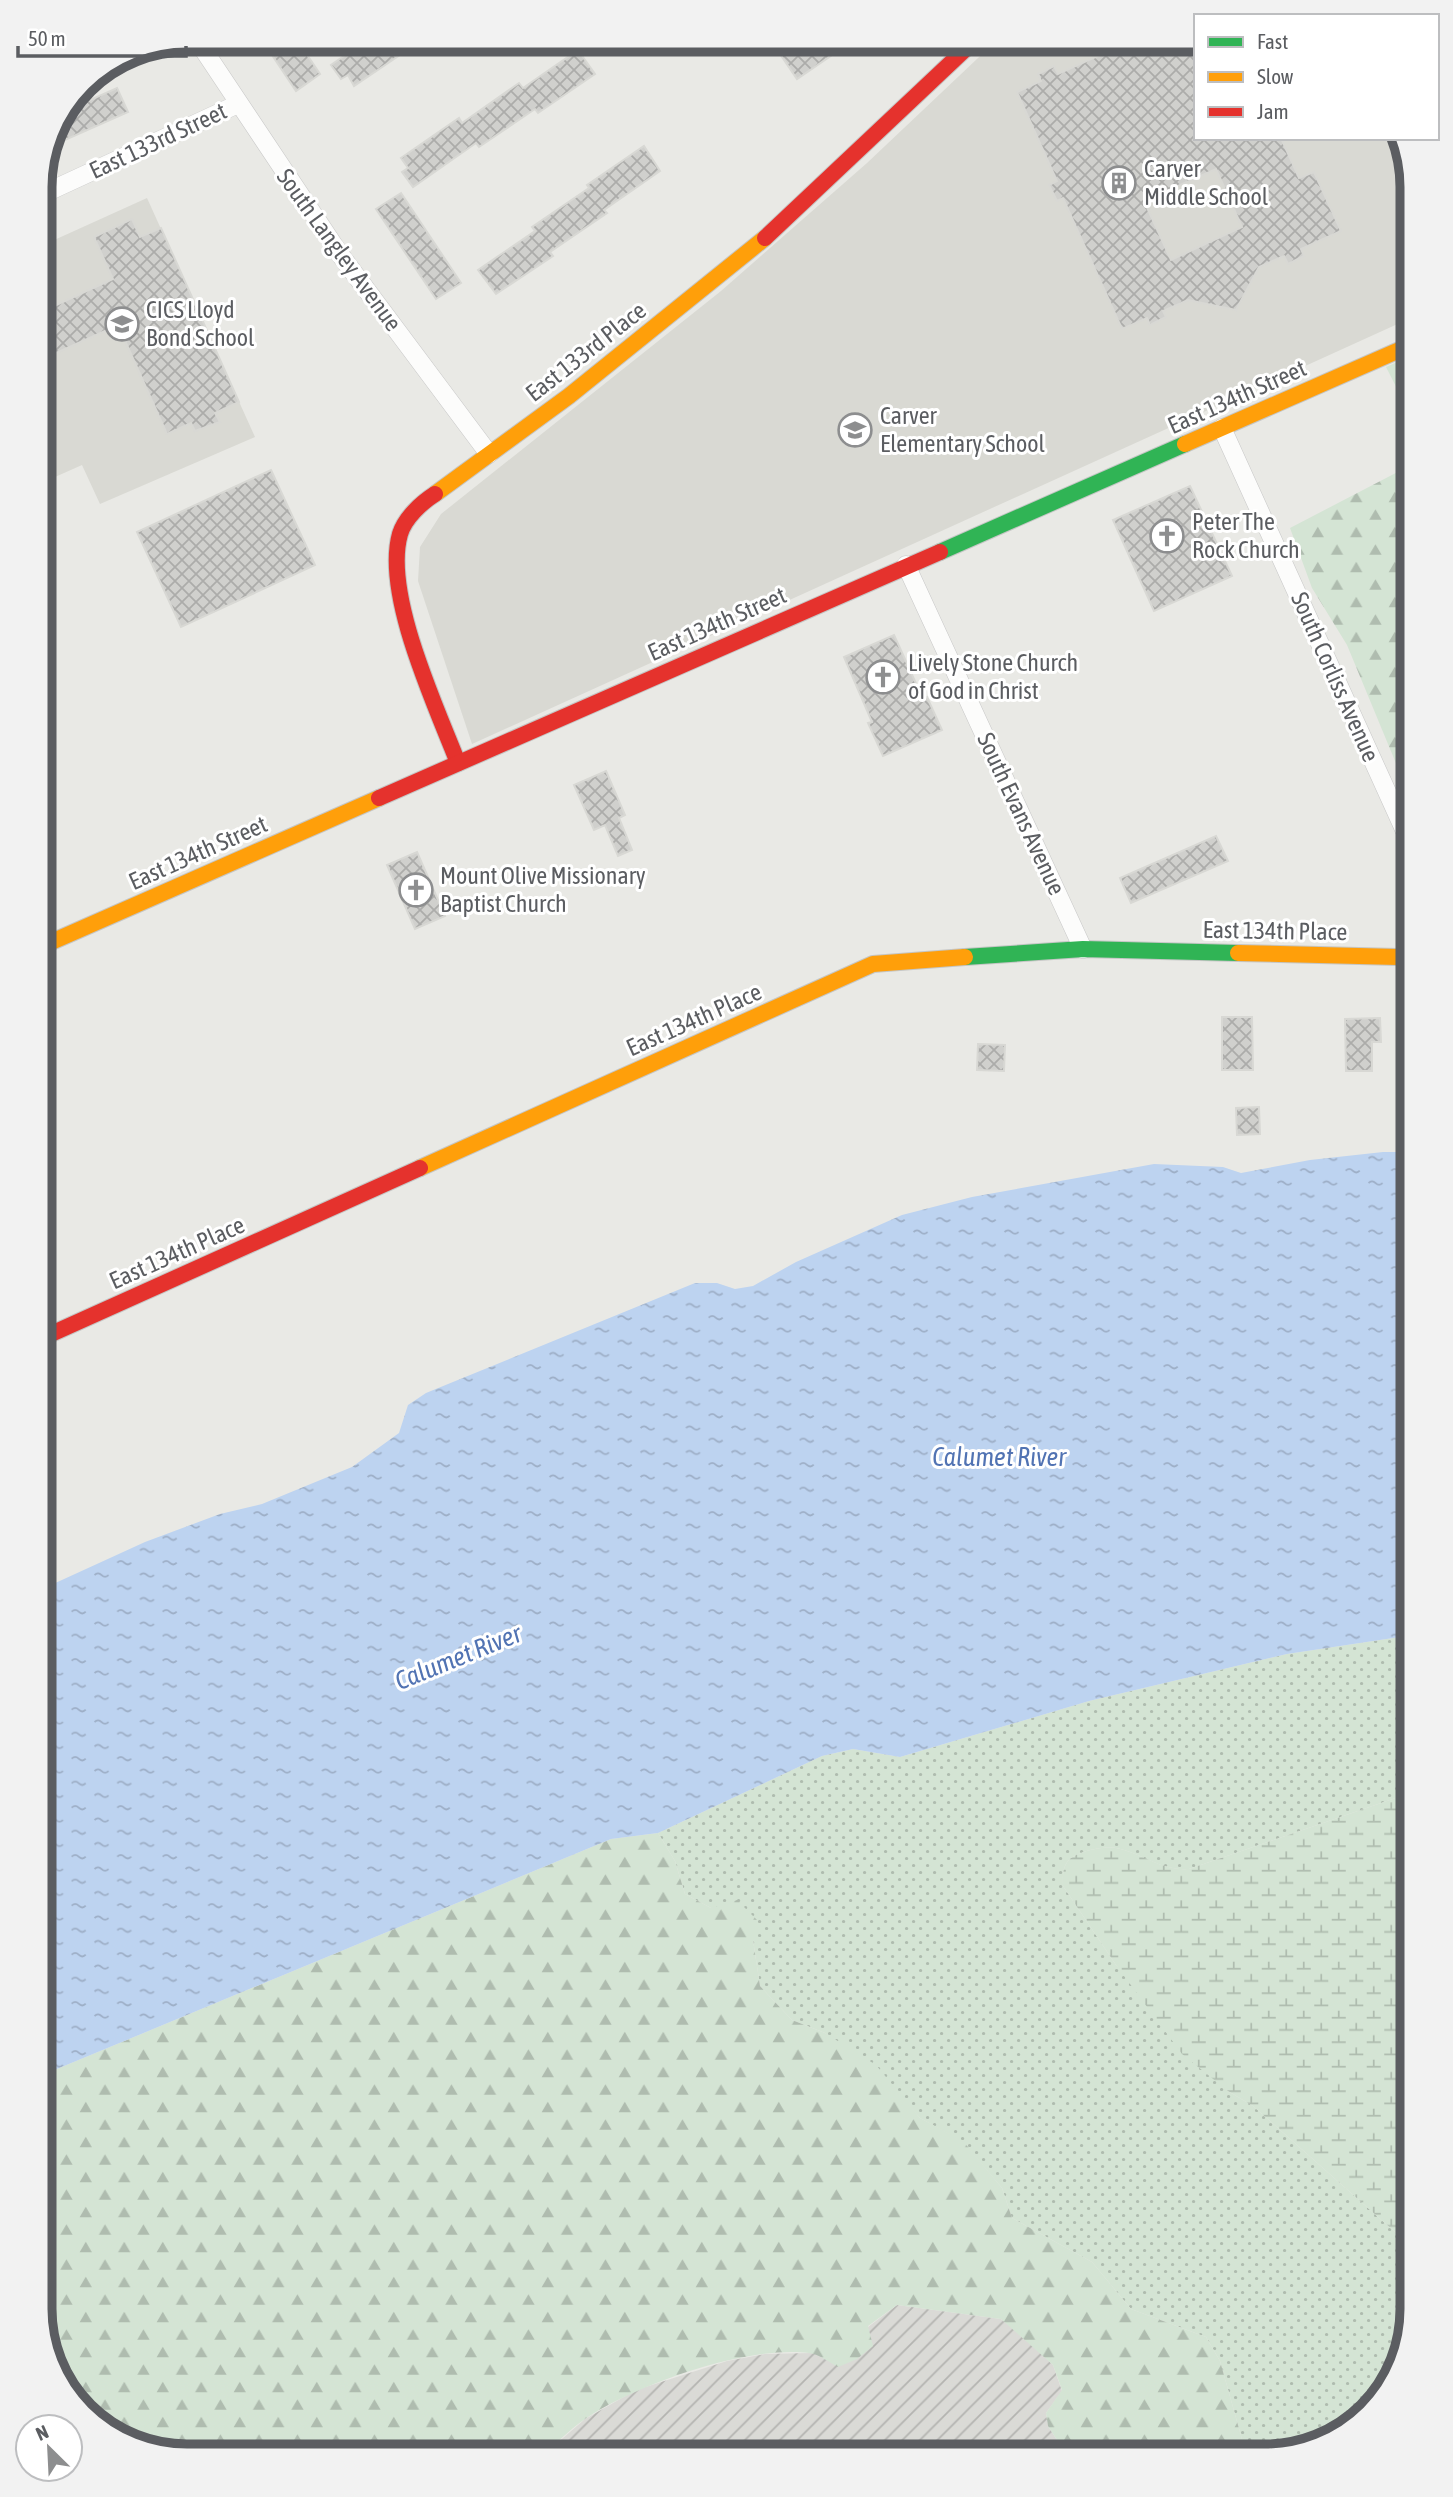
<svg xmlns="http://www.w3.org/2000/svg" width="1453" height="2497" font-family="'Asap Condensed',sans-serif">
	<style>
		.industrial { fill: url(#industrial-furrows) }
		.education { fill: #d9d9d3 }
		.grass { fill: url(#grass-dots) }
		.forest { fill: url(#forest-firs) }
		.wetland { fill: url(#wetland-marsh) }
		.water { fill: url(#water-ripples) }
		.building { fill: url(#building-cross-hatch); stroke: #d8d8d4; stroke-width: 2; fill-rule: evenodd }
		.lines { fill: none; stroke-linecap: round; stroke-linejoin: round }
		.street-casing { stroke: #c7c7c7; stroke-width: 19 }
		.fast-casing { stroke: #c5c6c5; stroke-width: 18 }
		.slow-casing { stroke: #c5c6c5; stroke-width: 18 }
		.jam-casing { stroke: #c5c6c5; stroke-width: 18 }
		.street { stroke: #fcfcfb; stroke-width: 18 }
		.fast { stroke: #30b455; stroke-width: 16 }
		.slow { stroke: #ff9f0a; stroke-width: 16 }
		.jam { stroke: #e5322d; stroke-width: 16 }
		.labels { text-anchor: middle; stroke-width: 6; stroke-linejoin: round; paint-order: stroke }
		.street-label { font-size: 24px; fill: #5b5d61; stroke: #fff }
		.poi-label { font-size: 24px; fill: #5b5d61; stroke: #fff; text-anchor: start }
		.water-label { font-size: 26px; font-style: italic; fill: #5173b3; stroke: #fff }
		.rim { fill: none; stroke: #5b5d61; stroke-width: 9 }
	</style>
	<defs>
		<pattern id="industrial-furrows" width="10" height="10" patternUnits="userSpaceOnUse" patternTransform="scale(1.75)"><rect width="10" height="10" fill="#dadad6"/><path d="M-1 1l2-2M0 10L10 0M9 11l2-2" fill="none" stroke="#b4b4b1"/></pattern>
		<pattern id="grass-dots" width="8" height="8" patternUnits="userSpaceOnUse" patternTransform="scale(1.75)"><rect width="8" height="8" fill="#d4e4d4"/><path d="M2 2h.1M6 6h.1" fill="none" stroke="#afbcaf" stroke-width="1.8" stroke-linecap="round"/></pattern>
		<pattern id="forest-firs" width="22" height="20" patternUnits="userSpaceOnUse" patternTransform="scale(1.75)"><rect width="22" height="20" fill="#d4e4d4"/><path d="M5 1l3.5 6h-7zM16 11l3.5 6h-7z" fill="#afbcaf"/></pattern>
		<pattern id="wetland-marsh" width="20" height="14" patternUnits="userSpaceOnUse" patternTransform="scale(1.75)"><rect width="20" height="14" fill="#d4e4d4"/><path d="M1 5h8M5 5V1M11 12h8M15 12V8" fill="none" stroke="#afbcaf"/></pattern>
		<pattern id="water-ripples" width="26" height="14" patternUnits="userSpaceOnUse" patternTransform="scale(1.75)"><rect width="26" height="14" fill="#bdd3f0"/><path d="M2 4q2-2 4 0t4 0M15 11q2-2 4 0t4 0" fill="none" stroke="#9daec6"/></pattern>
		<pattern id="building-cross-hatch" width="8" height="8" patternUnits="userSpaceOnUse" patternTransform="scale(1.75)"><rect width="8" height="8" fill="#d0d0cd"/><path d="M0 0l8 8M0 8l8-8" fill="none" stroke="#acacaa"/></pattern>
	</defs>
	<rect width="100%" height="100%" fill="#e9e9e5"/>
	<!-- industrial -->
	<polygon class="industrial" points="897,2305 1001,2319 1025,2338 1053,2365 1062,2391 1046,2413 1048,2426 1068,2457 534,2457 548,2451 585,2419 636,2390 727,2361 765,2354 812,2353 868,2327"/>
	<!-- education -->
	<g class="education">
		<polygon points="996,41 1196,41 1196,138 1401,138 1413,187 1413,317 472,744 418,581 420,547 441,514 721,291 867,163"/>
		<polygon points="147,198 255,437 100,504 82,465 46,481 54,502 41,507 41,246"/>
	</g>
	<!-- grass -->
	<path class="grass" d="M1413 1635V1792L1189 1869C1160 1871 1142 1853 1116 1848 1104 1846 1078 1851 1069 1860 1062 1867 1063 1877 1063 1886L1116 1965 1228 2091 1253 2106 1413 2248V2310L1388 2391 1330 2442 1266 2457H1247L1220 2361 1206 2337 1131 2309 1092 2262 1012 2218 1002 2188 963 2142 920 2118 900 2096 825 2033 792 2020 760 1986 753 1940 711 1908 685 1894 675 1861 658 1833 822 1756 853 1749 900 1757 1089 1701 1287 1654Z"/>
	<!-- forest -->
	<g class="forest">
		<polygon points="1413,355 1413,420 1386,367"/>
		<polygon points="1413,464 1413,795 1400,773 1347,645 1312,588 1290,528"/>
		<path d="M658 1833 675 1861 685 1894 711 1908 737 1900 757 1920 753 1940 760 1986 792 2020 825 2033 876 2065 920 2118 963 2141 1002 2188 1012 2218 1092 2262 1131 2309 1206 2337 1220 2361 1247 2457H1068L1048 2426 1046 2413 1062 2390 1053 2365 1001 2319 897 2305 868 2326 873 2346 857 2359 838 2367C830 2363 819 2354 809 2353 748 2345 637 2384 585 2419 567 2431 554 2448 534 2457L178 2456 105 2432 55 2374 40 2310V2076L611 1839Z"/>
	</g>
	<!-- wetland -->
	<path class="wetland" d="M1413 1792V2248L1253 2106 1228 2091 1182 2054 1116 1965 1063 1886C1063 1877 1062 1867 1069 1860 1078 1851 1104 1846 1116 1848 1142 1853 1161 1871 1189 1869Z"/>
	<!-- water -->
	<polygon class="water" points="1383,1152 1413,1152 1413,1635 1287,1654 1089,1701 900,1757 853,1749 822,1756 658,1833 611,1839 40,2076 40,1590 145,1542 220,1514 262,1504 352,1467 399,1433 408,1405 426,1393 695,1283 717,1283 735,1289 753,1286 796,1262 902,1215 972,1197 1154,1164 1223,1167 1241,1173 1310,1160"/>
	<!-- building -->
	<g class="building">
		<polygon points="262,40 297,40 320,74 296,91"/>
		<polygon points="367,40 422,40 354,86 348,75 341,79 331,65"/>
		<polygon points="800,40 854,40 797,79 780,54"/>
		<path d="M1131 41H1196V138H1281L1299 178 1314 172 1341 231 1301 249 1304 256 1288 264 1284 256 1259 267 1236 310 1188 300 1163 311 1166 317 1150 325 1147 318 1122 329 1063 198 1057 201 1049 185 1057 181 1017 92 1041 81 1038 74 1054 66 1058 74ZM1216 169 1242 227 1171 260 1144 201Z"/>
		<polygon points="578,50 595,74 538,113 535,109 479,147 476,143 413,187 402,172 408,168 401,158 459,118 462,123 519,83 523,88"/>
		<polygon points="117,88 128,112 49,147 55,123 63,112"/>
		<polygon points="644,146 660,171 604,210 607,213 550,252 553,256 496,294 478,270 535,231 532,227 589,188 587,185"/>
		<polygon points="401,193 461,283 436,299 376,209"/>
		<polygon points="132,219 140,237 161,228 239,402 215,413 220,422 195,431 191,423 167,434 118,325 54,354 48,340 41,343 41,312 113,279 94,237"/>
		<polygon points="271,470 315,565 181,627 137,532"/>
		<polygon points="1190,486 1232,576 1154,611 1113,520"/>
		<polygon points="894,635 923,699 927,697 942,730 883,756 868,723 872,722 844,657"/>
		<polygon points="606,771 625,815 619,818 632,850 618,856 605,825 594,830 574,785"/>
		<polygon points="1216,836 1228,861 1131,903 1120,878"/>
		<polygon points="417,852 445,916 415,929 387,865"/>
		<polygon points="1222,1017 1252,1017 1253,1070 1222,1070"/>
		<polygon points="1380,1018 1381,1042 1372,1042 1372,1071 1346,1071 1345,1019"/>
		<polygon points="978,1044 1005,1045 1004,1071 977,1070"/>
		<polygon points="1259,1107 1260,1134 1237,1135 1236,1108"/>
	</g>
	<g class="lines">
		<defs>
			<g id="street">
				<polyline points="197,40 339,253 489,454"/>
				<polyline points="41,195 238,104"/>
				<polyline points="1222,428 1413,849"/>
				<polyline points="906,565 1083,949"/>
			</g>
			<g id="fast">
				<polyline points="940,552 1185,444"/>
				<polyline points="965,957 1083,949 1238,953"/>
			</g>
			<g id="slow">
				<polyline points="1185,444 1413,344"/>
				<polyline points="435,494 569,396 765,238"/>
				<polyline points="40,947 379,798"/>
				<polyline points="1238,953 1398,957 1413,954"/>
				<polyline points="420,1168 873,964 965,957"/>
			</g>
			<g id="jam">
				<polyline points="765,238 974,41"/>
				<path d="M435 494C421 503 405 518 400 534 383 594 436 706 458 763"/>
				<polyline points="379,798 940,552"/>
				<polyline points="40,1339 420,1168"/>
			</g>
		</defs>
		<!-- street casing -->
		<use href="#street" class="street-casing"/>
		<!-- fast casing -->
		<use href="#fast" class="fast-casing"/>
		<!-- slow casing -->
		<use href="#slow" class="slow-casing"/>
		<!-- jam casing -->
		<use href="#jam" class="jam-casing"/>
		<!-- street -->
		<use href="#street" class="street"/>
		<!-- fast -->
		<use href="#fast" class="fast"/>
		<!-- slow -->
		<use href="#slow" class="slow"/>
		<!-- jam -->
		<use href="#jam" class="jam"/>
	</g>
	<!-- icons -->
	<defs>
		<symbol id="building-ring" viewBox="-11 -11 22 22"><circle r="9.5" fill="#fff" stroke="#8d8e8f" stroke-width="1.5"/><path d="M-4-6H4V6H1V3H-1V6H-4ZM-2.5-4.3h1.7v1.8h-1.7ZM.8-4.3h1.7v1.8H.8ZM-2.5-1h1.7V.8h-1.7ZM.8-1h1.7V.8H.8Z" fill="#8d8e8f"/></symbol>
		<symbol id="school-ring" viewBox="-11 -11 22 22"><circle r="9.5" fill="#fff" stroke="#8d8e8f" stroke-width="1.5"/><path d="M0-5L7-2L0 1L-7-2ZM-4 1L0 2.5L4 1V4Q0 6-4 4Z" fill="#8d8e8f"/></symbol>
		<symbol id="church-ring" viewBox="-11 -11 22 22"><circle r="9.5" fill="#fff" stroke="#8d8e8f" stroke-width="1.5"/><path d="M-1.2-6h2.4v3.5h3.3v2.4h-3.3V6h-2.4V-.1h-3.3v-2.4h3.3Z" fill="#8d8e8f"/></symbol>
	</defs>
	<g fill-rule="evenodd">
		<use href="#building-ring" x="1100" y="164" width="38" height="38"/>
		<use href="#school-ring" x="103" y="305" width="38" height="38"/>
		<use href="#school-ring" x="836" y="411" width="38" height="38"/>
		<use href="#church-ring" x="1148" y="517" width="38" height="38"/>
		<use href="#church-ring" x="864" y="658" width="38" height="38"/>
		<use href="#church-ring" x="397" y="871" width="38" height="38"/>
	</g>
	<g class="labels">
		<!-- street labels -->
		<g class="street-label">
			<text transform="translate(158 141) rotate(-25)" y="8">East 133rd Street</text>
			<text transform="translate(339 250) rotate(54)" y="8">South Langley Avenue</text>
			<text transform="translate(586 352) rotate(-38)" y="8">East 133rd Place</text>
			<text transform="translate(1237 397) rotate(-24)" y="8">East 134th Street</text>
			<text transform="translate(717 624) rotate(-24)" y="8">East 134th Street</text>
			<text transform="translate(1335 677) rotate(66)" y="8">South Corliss Avenue</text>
			<text transform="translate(1021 814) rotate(65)" y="8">South Evans Avenue</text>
			<text transform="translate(198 853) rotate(-24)" y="8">East 134th Street</text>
			<text transform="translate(1275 931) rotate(1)" y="8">East 134th Place</text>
			<text transform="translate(694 1020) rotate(-24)" y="8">East 134th Place</text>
			<text transform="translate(177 1253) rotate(-24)" y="8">East 134th Place</text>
		</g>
		<!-- poi labels -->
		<g class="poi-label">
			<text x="1144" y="177">Carver<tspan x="1144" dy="28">Middle School</tspan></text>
			<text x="146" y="318">CICS Lloyd<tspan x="146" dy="28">Bond School</tspan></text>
			<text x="880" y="424">Carver<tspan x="880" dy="28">Elementary School</tspan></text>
			<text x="1192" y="530">Peter The<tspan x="1192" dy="28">Rock Church</tspan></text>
			<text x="908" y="671">Lively Stone Church<tspan x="908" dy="28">of God in Christ</tspan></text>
			<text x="440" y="884">Mount Olive Missionary<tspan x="440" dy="28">Baptist Church</tspan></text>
		</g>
		<!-- water labels -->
		<g class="water-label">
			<text x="999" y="1466">Calumet River</text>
			<text transform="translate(458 1657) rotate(-22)" y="9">Calumet River</text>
		</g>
	</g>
	<!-- crop -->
	<path d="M0 0H1453V2497H0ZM187 52H1265A135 135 0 0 1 1400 187V2309A135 135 0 0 1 1265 2444H187A135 135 0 0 1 52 2309V187A135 135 0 0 1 187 52Z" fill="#f2f2f2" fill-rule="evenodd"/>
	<path class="rim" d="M187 52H1265A135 135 0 0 1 1400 187V2309A135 135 0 0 1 1265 2444H187A135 135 0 0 1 52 2309V187A135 135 0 0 1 187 52Z"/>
	<!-- legend -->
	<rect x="1194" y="14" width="245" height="126" fill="#ffffff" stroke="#bdbec0" stroke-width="2"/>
	<rect x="1208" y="37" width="35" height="10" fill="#30b455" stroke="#bdbec0" stroke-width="2"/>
	<text x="1257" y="49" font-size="21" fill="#5b5d61">Fast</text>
	<rect x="1208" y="72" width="35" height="10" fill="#ff9f0a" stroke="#bdbec0" stroke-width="2"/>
	<text x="1257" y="84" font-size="21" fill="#5b5d61">Slow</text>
	<rect x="1208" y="107" width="35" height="10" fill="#e5322d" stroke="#bdbec0" stroke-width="2"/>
	<text x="1257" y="119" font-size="21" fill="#5b5d61">Jam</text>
	<!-- north arrow -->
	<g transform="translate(49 2448) rotate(336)"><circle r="33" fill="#ffffff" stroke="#bdbec0" stroke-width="2"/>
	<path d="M0-5L12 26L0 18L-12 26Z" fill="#8d8e8f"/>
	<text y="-10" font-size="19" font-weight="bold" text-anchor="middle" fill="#5b5d61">N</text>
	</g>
	<!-- scale -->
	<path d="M18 46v10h168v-10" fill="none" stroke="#5b5d61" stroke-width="3.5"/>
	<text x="28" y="46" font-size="21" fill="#5b5d61" stroke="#ffffff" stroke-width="5" paint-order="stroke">50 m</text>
</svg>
